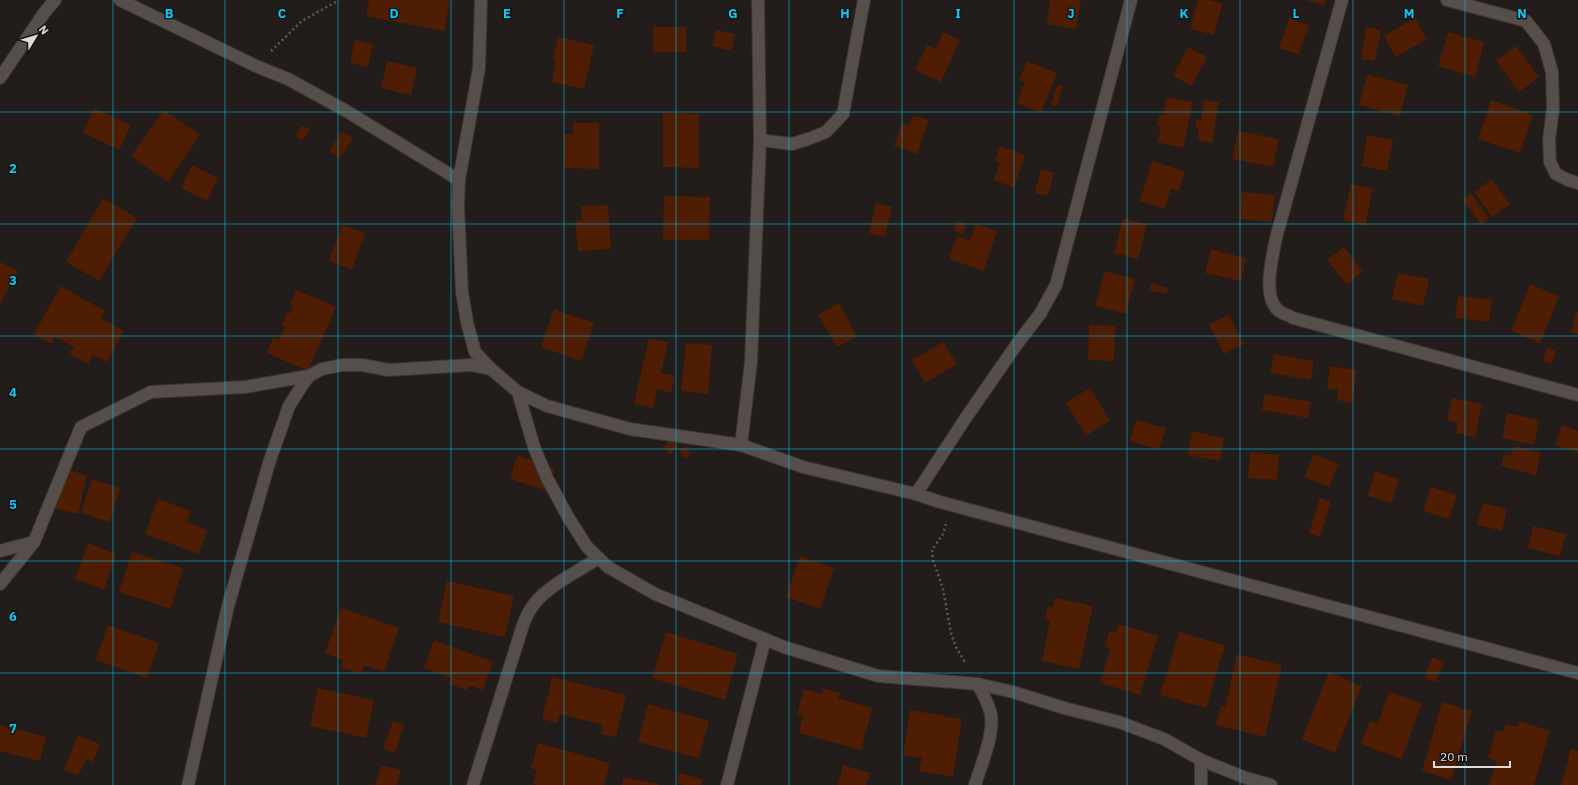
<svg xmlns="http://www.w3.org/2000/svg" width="1578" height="785" font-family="'IBM Plex Sans',sans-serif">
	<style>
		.building { fill: #4f1d04 }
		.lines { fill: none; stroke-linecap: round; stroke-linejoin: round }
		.minor-casing { stroke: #3a3634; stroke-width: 14 }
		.path { stroke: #5e5957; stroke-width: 2.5; stroke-dasharray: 2 3; stroke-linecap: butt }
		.minor { stroke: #554e4b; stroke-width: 12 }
		.grid { fill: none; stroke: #07cbf9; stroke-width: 1; stroke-opacity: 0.55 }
		.grid-label { font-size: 13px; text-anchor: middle; font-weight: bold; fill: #07cbf9; stroke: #191311; stroke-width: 3; stroke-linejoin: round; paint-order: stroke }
	</style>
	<rect width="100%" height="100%" fill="#221c1a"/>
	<!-- building -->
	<g class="building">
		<polygon points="369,0 450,0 444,31 366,16"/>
		<polygon points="1048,0 1081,0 1076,29 1047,24 1050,1"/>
		<polygon points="1198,0 1209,0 1222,4 1214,35 1190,29"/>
		<polygon points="1305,0 1325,0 1324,5"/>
		<polygon points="1289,18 1309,25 1299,54 1279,48"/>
		<polygon points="1415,18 1427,39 1396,57 1384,36"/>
		<rect x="653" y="27" width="33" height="25"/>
		<polygon points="1366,27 1381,30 1375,61 1361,59"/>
		<polygon points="716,30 735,34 731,51 712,46"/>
		<polygon points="943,32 960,40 941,82 915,70 927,45 935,49"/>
		<polygon points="1448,32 1484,42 1475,77 1438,66"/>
		<polygon points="558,37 594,45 584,89 552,82 556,60 553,59"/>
		<polygon points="355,40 373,44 368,67 350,63"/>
		<polygon points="1516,46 1539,77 1519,92 1496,61"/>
		<polygon points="1188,47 1207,57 1192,86 1173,76"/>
		<polygon points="387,61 417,68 411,95 381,88"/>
		<polygon points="1027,61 1057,73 1041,113 1017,103 1025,82 1019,80"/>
		<polygon points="1367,74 1408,85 1400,116 1359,105"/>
		<polygon points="1057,85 1063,86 1057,106 1051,105"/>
		<polygon points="1167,97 1193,102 1183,148 1157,142 1161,127 1157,126 1159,115 1163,116"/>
		<polygon points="1204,100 1219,102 1212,143 1197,140 1199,129 1195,128 1197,119 1201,120"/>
		<polygon points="1491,100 1533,115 1520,153 1478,139"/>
		<polygon points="94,108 131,125 119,150 83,133"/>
		<polygon points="164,110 200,135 168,182 131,156"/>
		<polygon points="663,113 699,114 699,168 663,167"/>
		<polygon points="913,115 929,120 917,154 894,146 902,123 909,126"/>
		<polygon points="573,123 599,123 599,169 564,168 564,134 573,134"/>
		<polygon points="302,125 310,130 302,141 295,136"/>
		<polygon points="342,131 353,138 340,159 329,151"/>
		<polygon points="1238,131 1279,139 1273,167 1232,159"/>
		<polygon points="1367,135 1393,140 1387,171 1362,166"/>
		<polygon points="1000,146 1025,155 1014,188 994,180 1000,163 995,161"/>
		<polygon points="1152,161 1185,171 1179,191 1171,189 1165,209 1140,201"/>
		<polygon points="192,165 218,178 207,201 181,188"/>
		<polygon points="1041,169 1054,173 1048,196 1035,193"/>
		<polygon points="1492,179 1510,204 1492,217 1474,192"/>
		<polygon points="1351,184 1373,189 1365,226 1343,220"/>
		<polygon points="1241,192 1275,195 1272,222 1239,219"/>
		<polygon points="1471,193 1489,218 1481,225 1462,199"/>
		<polygon points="664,196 710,197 709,240 663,240"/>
		<polygon points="103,198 137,218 99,281 66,262"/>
		<polygon points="876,203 892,207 885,237 869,233"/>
		<polygon points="608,205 611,249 578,251 575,221 582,221 581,206"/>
		<polygon points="1123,218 1147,224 1138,259 1114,253"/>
		<polygon points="957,221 966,223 963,234 954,231"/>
		<polygon points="976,224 997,231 984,271 949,259 957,236 970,240"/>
		<polygon points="342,225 365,233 352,270 329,261"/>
		<polygon points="1344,247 1363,271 1347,285 1327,260"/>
		<polygon points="1211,249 1246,258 1241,281 1205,273"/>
		<polygon points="0,262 18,271 0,305"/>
		<polygon points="1105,271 1135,279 1126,314 1095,306"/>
		<polygon points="1398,273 1429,279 1423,306 1392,299"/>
		<polygon points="1151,283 1168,288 1167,294 1149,290"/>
		<polygon points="1530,284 1559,296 1540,343 1511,331"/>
		<polygon points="61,286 105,311 101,318 124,331 107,362 93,355 88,364 70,354 74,347 55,337 51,344 34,334"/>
		<polygon points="297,290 336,307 308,371 267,353 273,337 279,340 285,327 282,325 287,313 289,314 293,306 290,304"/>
		<polygon points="1458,296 1492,300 1489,322 1455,318"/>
		<polygon points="839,303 857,336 837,347 818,315"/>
		<polygon points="554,309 594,323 581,361 541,347"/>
		<polygon points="1576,312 1578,312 1578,334 1571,332"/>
		<polygon points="1229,315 1244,344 1224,354 1209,324"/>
		<polygon points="1089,325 1115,326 1114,361 1088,360"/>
		<polygon points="649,338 668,342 661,373 675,376 671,393 657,389 653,408 634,404"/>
		<polygon points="943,342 957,364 925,383 912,360"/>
		<polygon points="686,343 712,345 708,394 681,391"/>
		<polygon points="1547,347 1556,350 1552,364 1543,361"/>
		<polygon points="1274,354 1314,361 1311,380 1270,373"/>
		<polygon points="1330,366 1357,370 1352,403 1337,400 1338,390 1327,389"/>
		<polygon points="1090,388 1110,420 1086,436 1066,403"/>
		<polygon points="1264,394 1311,402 1308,418 1262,410"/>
		<polygon points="1452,398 1482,404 1475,437 1456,433 1458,423 1447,420"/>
		<polygon points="1507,413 1539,420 1534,445 1502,438"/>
		<polygon points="1136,420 1166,428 1159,450 1130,441"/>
		<polygon points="1562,425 1578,431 1578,453 1555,445"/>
		<polygon points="1192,431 1224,438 1220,461 1188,455"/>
		<polygon points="671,440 678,447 670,454 664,447"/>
		<polygon points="685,446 691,454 685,459 679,451"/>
		<polygon points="1514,446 1541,453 1536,475 1501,466 1504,454 1511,456"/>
		<polygon points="1250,452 1279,455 1277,480 1248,478"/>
		<polygon points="1314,454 1338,464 1329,487 1304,477"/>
		<polygon points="517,455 555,468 548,491 510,479"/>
		<polygon points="62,469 87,475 78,514 53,508"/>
		<polygon points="1375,471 1399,479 1392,503 1368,496"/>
		<polygon points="92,479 120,488 110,522 81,513"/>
		<polygon points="1431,487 1457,495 1449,519 1423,511"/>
		<polygon points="1320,498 1331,501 1320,537 1309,533"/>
		<polygon points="158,499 191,511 187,522 207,530 199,554 145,534"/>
		<polygon points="1483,503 1507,509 1502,531 1477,525"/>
		<polygon points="1533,526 1566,534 1560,556 1528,548"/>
		<polygon points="88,543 116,554 104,590 75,579"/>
		<polygon points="132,552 183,568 171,609 119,592"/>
		<polygon points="800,556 834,568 820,609 786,597"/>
		<polygon points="447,581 514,596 505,637 438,622"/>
		<polygon points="1055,598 1093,606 1079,669 1042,661 1050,621 1045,619 1048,606 1053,607"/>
		<polygon points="341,608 399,628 384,672 364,665 361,674 341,667 343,660 325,653"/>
		<polygon points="1119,624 1158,636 1140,695 1100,683 1110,648 1105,647 1109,631 1116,633"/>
		<polygon points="108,625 159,643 147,678 96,660"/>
		<polygon points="666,632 738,654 725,700 652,678"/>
		<polygon points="1179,632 1225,645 1206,708 1160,695"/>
		<polygon points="434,640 493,662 483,690 469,685 467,690 449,684 451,678 424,668"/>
		<polygon points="1237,654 1282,665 1265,737 1216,725 1221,706 1225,707"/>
		<polygon points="1432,657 1444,662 1436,682 1425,678"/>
		<polygon points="1329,672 1362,686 1335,753 1302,739"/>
		<polygon points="552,677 626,695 616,737 601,734 603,725 560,714 557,723 542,719"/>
		<polygon points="318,688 374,700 366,738 310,726"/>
		<polygon points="823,688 840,693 838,698 872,708 861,750 799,733 803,716 797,714 804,689 822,694"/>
		<polygon points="1389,692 1422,703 1402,759 1361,744 1370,721 1378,724"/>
		<polygon points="1442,702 1472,711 1451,780 1422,771"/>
		<polygon points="648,704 709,721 699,758 638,742"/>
		<polygon points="910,710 962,719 953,777 919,771 922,758 903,755"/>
		<polygon points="393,721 404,725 395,753 383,749"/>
		<polygon points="1519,721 1550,731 1534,785 1489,785 1497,761 1488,758 1496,730 1503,732 1506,724 1517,727"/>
		<polygon points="0,725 46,737 40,761 0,751"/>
		<polygon points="78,735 100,744 93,762 86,759 78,776 64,770"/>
		<polygon points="538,743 610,763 604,785 537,785 533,784 537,770 531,768"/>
		<polygon points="1571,749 1578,751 1578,785 1561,785"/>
		<polygon points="381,765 401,770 397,785 375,785"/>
		<polygon points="843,765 870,773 866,785 838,785"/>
		<polygon points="679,773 703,779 701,785 684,785 677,783"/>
		<polygon points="623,777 658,784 658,785 622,785"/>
	</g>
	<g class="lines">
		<defs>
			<g id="minor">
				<polyline points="120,0 256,66 288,79 348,112 459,180"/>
				<polyline points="481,0 479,68 459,180 458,206 462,292 467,322 475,352 491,369 518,392 547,406 630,429 741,445"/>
				<polyline points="758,0 760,140 751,362 741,445 803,467 916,494 940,502 1578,673"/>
				<path d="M1342 0 1276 238C1273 256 1261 297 1279 311 1283 314 1289 315 1293 318L1578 395"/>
				<polyline points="1447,0 1526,21 1544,44 1552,72 1553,108 1549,140 1550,162 1556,174 1568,180 1578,183"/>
				<polyline points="0,78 44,13 55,0"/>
				<polyline points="760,140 792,144 808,139 826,132 843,114 864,0"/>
				<polyline points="518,392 534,447 547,478 568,517 587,547 608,567 655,594 784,647 878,676 978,684 1013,692 1064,708 1119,722 1164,739 1201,760 1246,778 1271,785"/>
				<polyline points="916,494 965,419 1017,344 1040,314 1056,285 1131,0"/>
				<polyline points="0,551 34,542 81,427 151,392 245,387 309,376"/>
				<polyline points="0,584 34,542"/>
				<polyline points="188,785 228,606 269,463 289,406 301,387 309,376 322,369 342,365 362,365 389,370 471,365 491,369"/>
				<path d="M473 785 522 628C525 619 529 610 535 603 548 586 580 570 599 558"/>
				<polyline points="727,785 765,639"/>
				<path d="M975 785C981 765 994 736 991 715 989 704 983 694 978 684"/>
				<polyline points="1201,785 1201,760"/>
			</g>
		</defs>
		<!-- minor casing -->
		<use href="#minor" class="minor-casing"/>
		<!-- path -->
		<g class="path">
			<polyline points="271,51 302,21 339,0"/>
			<polyline points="946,524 943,534 932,550 933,560 943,589 951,633 956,647 966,664"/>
		</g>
		<!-- minor -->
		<use href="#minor" class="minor"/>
	</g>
	<!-- grid -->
	<path class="grid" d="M113 0V785M225 0V785M338 0V785M451 0V785M564 0V785M676 0V785M789 0V785M902 0V785M1014 0V785M1127 0V785M1240 0V785M1353 0V785M1465 0V785M0 112H1578M0 224H1578M0 336H1578M0 449H1578M0 561H1578M0 673H1578"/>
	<g class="grid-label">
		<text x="169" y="18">B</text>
		<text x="282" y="18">C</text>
		<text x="394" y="18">D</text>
		<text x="507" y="18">E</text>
		<text x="620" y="18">F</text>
		<text x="733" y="18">G</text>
		<text x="845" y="18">H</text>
		<text x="958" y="18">I</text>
		<text x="1071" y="18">J</text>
		<text x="1184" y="18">K</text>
		<text x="1296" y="18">L</text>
		<text x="1409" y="18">M</text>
		<text x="1522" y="18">N</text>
		<text x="13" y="173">2</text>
		<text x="13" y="285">3</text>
		<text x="13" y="397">4</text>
		<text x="13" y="509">5</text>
		<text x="13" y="621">6</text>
		<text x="13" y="733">7</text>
	</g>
	<!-- north arrow -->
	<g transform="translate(36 36) rotate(52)" stroke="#191311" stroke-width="3" paint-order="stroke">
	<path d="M0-3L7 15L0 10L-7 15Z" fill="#dfdbda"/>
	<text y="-6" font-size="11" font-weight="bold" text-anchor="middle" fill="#dfdbda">N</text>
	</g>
	<!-- scale -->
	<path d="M1434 761v6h76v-6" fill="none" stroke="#dfdbda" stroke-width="2"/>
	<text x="1440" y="761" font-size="12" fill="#dfdbda" stroke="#191311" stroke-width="3" paint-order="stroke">20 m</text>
</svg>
